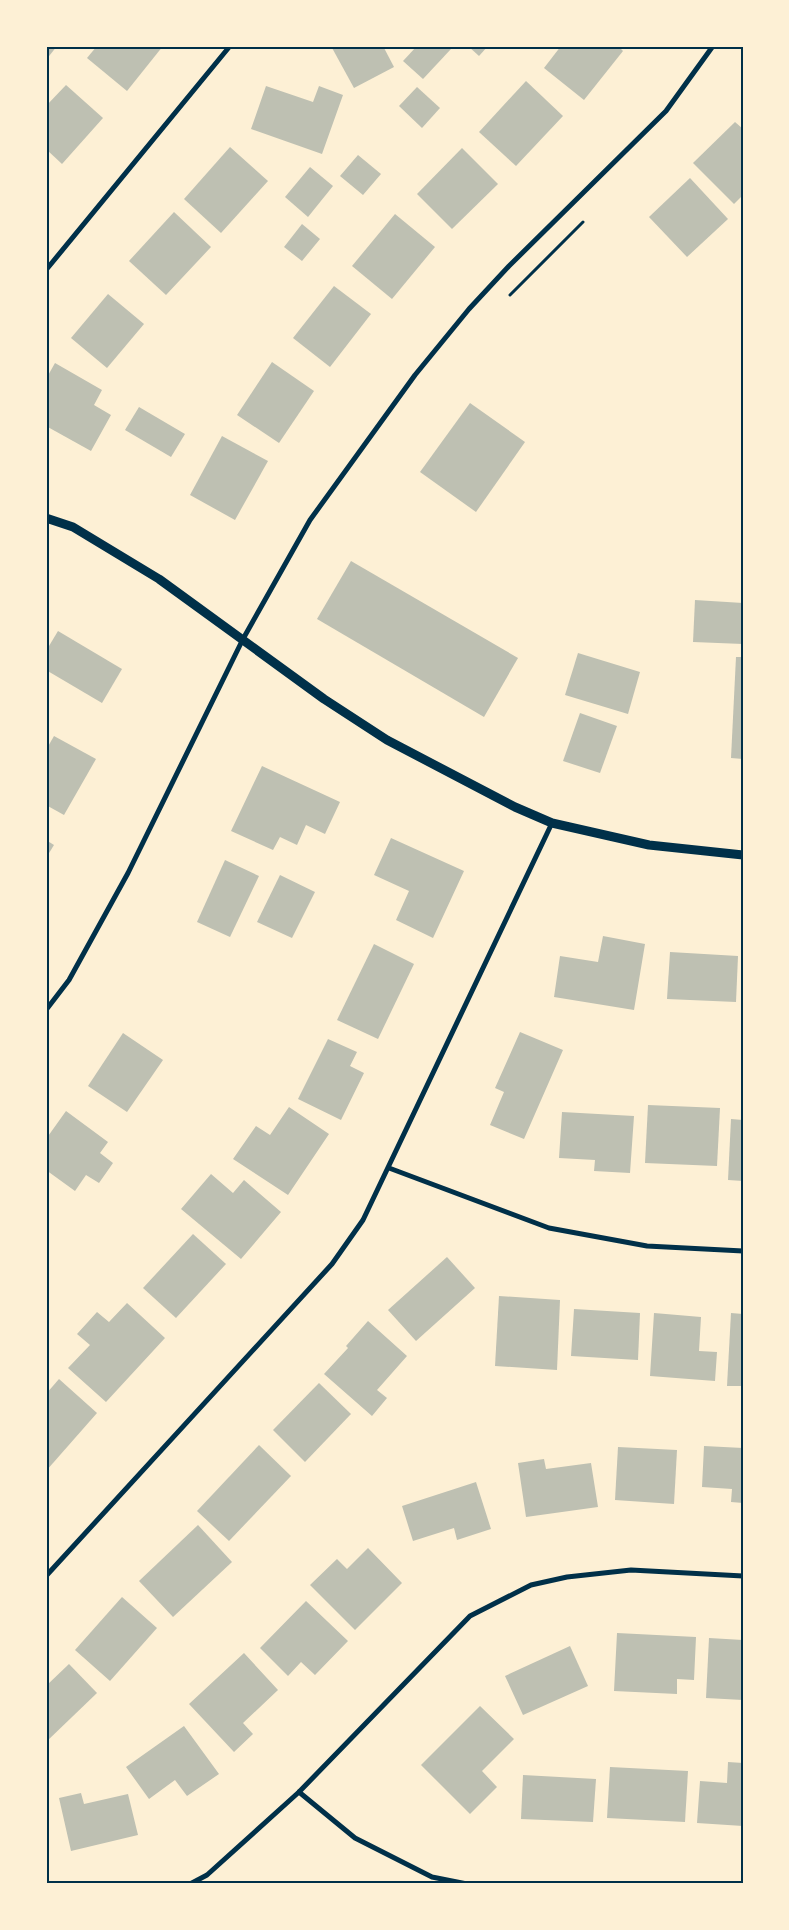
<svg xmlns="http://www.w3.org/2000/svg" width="789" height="1930" font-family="'DM Sans',sans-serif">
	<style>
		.building { fill: #bec0b2 }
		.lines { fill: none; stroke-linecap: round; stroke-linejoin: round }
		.path { stroke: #003049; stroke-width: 3 }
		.minor { stroke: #003049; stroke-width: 5 }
		.tertiary { stroke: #003049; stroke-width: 9 }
		.neatline { fill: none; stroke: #003049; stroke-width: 2 }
	</style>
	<rect width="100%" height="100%" fill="#fdf0d5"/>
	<!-- building -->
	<g class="building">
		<polygon points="46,46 57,46 46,60"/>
		<polygon points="97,46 163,46 127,91 87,58"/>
		<polygon points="331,46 383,46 394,67 354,88"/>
		<polygon points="417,46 447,46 451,49 423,79 403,61"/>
		<polygon points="468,46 488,46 479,56"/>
		<polygon points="561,46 618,46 623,51 584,100 544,68"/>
		<polygon points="526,81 563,116 516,166 479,132"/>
		<polygon points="66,85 103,118 62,164 46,149 46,106"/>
		<polygon points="266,86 313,102 319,86 343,95 322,154 251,129"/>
		<polygon points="417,87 440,108 422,128 399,106"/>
		<polygon points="735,122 743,129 743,195 734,204 693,163"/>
		<polygon points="230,147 268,181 221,233 184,199"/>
		<polygon points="462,148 498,184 452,229 417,194"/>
		<polygon points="358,155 381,174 363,195 340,176"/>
		<polygon points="310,167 333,186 308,217 285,197"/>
		<polygon points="690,178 728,219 687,257 649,217"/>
		<polygon points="174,212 211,247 166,295 129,261"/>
		<polygon points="395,214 435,247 392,299 352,266"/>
		<polygon points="302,224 320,239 302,261 284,247"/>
		<polygon points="334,286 371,314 330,367 293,338"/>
		<polygon points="108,294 144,324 107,368 71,338"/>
		<polygon points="272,362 314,391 279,443 237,415"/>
		<polygon points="55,363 102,390 94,405 111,415 91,451 46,426 46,379"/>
		<polygon points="470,403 525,442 476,512 420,472"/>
		<polygon points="139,407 185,434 171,457 125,430"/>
		<polygon points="222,436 268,461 235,520 190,495"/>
		<polygon points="351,561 518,658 484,717 317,619"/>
		<polygon points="695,600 743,603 743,644 693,642"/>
		<polygon points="58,631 122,669 102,703 46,670 46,651"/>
		<polygon points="578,653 640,672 628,714 565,695"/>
		<polygon points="736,657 743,657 743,759 731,758"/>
		<polygon points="580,713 617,726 600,773 563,761"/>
		<polygon points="54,736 96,759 64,815 46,805 46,750"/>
		<polygon points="262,766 340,802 325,834 306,825 297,845 280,837 273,850 231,831"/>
		<polygon points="391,838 464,871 433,938 396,920 409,891 374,875"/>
		<polygon points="46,840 54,845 46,858"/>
		<polygon points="225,860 259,876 230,937 197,922"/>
		<polygon points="280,875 315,892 292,938 257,922"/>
		<polygon points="603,936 645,944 634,1010 554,997 560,956 598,962"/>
		<polygon points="374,944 414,964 378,1039 337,1020"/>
		<polygon points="670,952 738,956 736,1002 667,999"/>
		<polygon points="520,1032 563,1050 524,1139 490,1125 504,1092 495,1088"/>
		<polygon points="123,1033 163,1060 127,1112 88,1086"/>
		<polygon points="328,1039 357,1052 350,1066 364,1073 341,1120 298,1099"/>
		<polygon points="648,1105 720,1108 717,1166 645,1163"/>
		<polygon points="289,1107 329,1134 288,1195 233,1159 256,1126 270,1135"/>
		<polygon points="66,1111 108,1142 100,1153 113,1163 99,1183 86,1175 75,1191 46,1170 46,1139"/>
		<polygon points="562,1112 634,1116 630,1173 594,1171 595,1160 559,1158"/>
		<polygon points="731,1119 743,1120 743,1181 728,1180"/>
		<polygon points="211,1174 233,1193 244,1180 281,1212 241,1259 181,1209"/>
		<polygon points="193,1234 226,1264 176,1318 143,1288"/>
		<polygon points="447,1257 475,1288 416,1341 388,1310"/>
		<polygon points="499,1296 560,1300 557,1370 495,1366"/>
		<polygon points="127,1303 165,1338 106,1402 68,1368 90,1345 77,1334 97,1312 109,1322"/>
		<polygon points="574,1309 640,1313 638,1360 571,1356"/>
		<polygon points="654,1313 701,1317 699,1351 717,1352 715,1381 650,1376"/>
		<polygon points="731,1313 743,1314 743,1386 727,1386"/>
		<polygon points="368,1321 407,1356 377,1390 387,1398 372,1416 324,1374 348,1348 346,1346"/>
		<polygon points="59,1379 97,1413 46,1471 46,1394"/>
		<polygon points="319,1383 351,1414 305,1462 273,1430"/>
		<polygon points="259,1445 291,1476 229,1541 197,1511"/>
		<polygon points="704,1446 743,1448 743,1503 731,1502 732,1489 702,1487"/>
		<polygon points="618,1447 677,1450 674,1504 615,1500"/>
		<polygon points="544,1459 546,1469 591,1463 598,1507 526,1517 518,1463"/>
		<polygon points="476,1482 491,1529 457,1540 454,1528 413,1541 402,1506"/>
		<polygon points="198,1525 232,1562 173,1617 139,1581"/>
		<polygon points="368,1548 402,1583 355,1630 310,1585 337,1559 347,1569"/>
		<polygon points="122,1597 157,1628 110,1681 75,1650"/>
		<polygon points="306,1601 348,1641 315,1675 301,1662 288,1676 260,1648"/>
		<polygon points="617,1633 696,1637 694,1680 677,1679 677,1694 614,1691"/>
		<polygon points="709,1638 743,1640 743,1700 706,1698"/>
		<polygon points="570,1646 588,1686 523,1715 505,1676"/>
		<polygon points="244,1653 278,1690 243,1723 253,1734 234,1752 189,1704"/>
		<polygon points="69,1664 97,1693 46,1742 46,1686"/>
		<polygon points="480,1706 514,1739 482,1771 497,1787 470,1814 421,1765"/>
		<polygon points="184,1726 219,1774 187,1796 175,1780 149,1799 126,1767"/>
		<polygon points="728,1762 743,1763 743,1826 697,1823 700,1781 727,1783"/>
		<polygon points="610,1767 688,1771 685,1822 607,1818"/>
		<polygon points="523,1775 596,1779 593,1822 521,1819"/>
		<polygon points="81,1793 84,1804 128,1794 138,1835 71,1851 59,1798"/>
	</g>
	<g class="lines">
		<!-- path -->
		<polyline class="path" points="510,295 583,222"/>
		<!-- minor -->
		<g class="minor">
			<polyline points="46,270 230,46"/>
			<polyline points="46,1010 69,980 128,873 243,639 310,520 415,375 469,309 509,266 666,111 713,46"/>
			<polyline points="389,1168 549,1228 647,1246 743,1251"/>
			<polyline points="46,1576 332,1264 363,1220 552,823"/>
			<polyline points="299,1792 355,1838 432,1877 467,1884"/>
			<polyline points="190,1884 207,1875 299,1792 470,1616 531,1585 567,1577 631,1570 743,1576"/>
		</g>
		<!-- tertiary -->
		<polyline class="tertiary" points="46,518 73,527 159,579 324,699 387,740 515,807 552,823 649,845 743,855"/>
	</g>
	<!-- border -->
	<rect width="789" height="1930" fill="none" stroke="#fdf0d5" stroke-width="95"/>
	<rect x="48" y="48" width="694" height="1834" class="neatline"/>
</svg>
